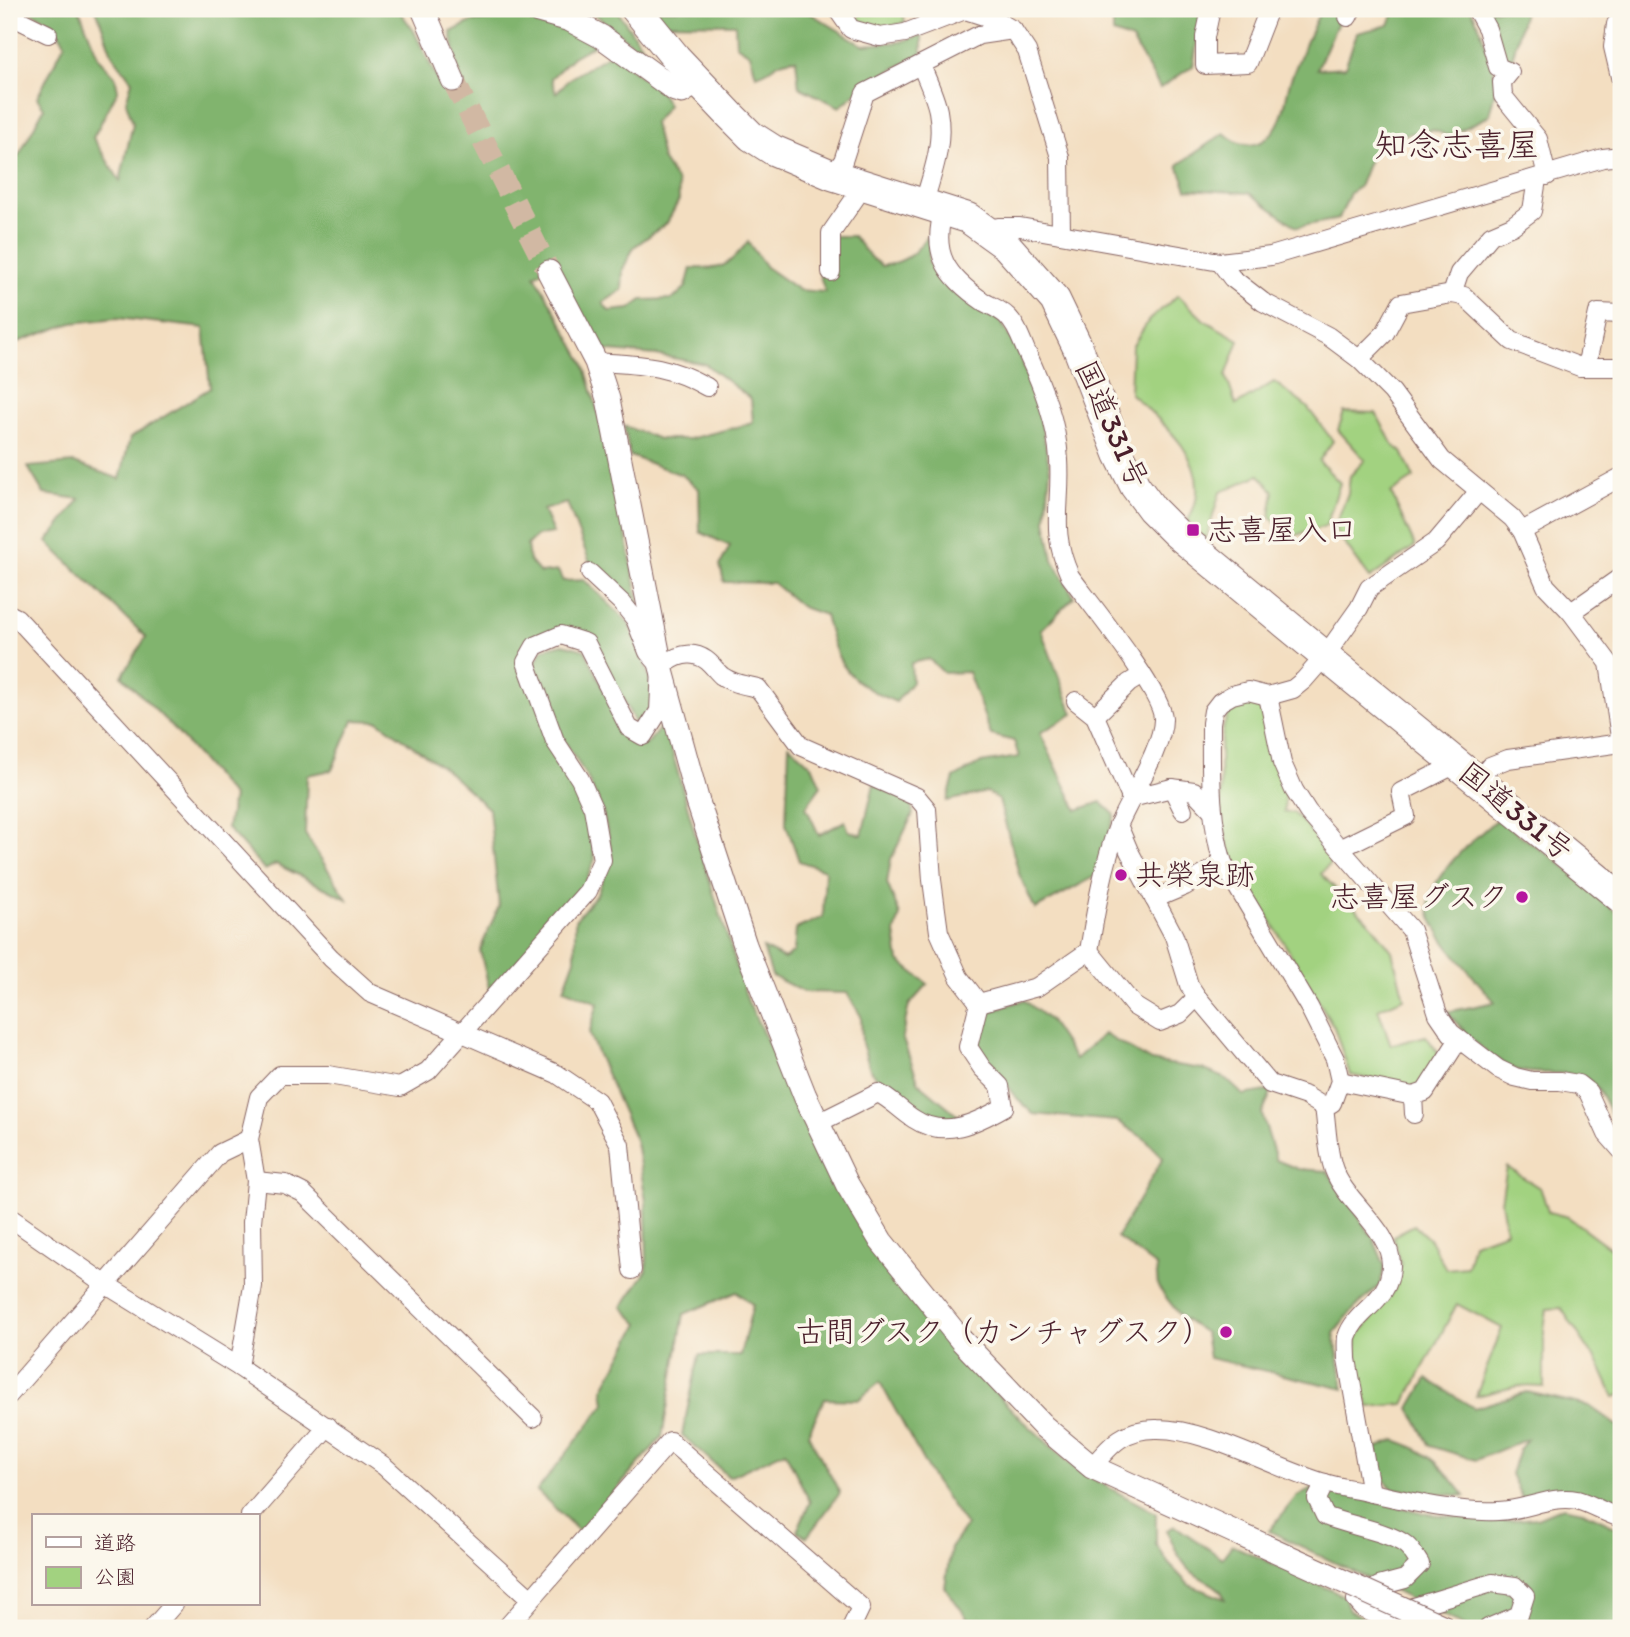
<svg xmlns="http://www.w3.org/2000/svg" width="1630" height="1637" font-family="Itim,'Klee One',sans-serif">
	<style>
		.green { fill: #a2d280; stroke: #767856; stroke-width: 2 }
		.forest { fill: #81b46e; stroke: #666a4c; stroke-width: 2 }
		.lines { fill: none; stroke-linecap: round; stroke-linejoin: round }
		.tertiary-tunnel { stroke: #d1b8a3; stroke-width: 23; stroke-dasharray: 23 11; stroke-linecap: butt }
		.minor-casing { stroke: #856260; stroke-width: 20 }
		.tertiary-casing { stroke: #856260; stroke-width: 25 }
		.trunk-casing { stroke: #856260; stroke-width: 32 }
		.minor { stroke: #fff; stroke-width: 18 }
		.tertiary { stroke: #fff; stroke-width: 23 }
		.trunk { stroke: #fff; stroke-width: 30 }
		.tertiary-bridge-casing { stroke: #856260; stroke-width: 25; stroke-linecap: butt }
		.tertiary-bridge { stroke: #fff; stroke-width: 23 }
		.poi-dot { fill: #b5179e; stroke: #fbf7ec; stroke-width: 2.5 }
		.labels { text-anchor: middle; stroke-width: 7; stroke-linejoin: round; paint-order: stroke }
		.street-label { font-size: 30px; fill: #4a1f2b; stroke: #fbf7ec }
		.poi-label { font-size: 30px; fill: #4a1f2b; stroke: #fbf7ec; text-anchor: start }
		.quarter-label { font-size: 33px; fill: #4a1f2b; stroke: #fbf7ec }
	</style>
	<rect width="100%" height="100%" fill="#fbf7ec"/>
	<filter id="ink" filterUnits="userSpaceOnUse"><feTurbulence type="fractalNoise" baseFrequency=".0143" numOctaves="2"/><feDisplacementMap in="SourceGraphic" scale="14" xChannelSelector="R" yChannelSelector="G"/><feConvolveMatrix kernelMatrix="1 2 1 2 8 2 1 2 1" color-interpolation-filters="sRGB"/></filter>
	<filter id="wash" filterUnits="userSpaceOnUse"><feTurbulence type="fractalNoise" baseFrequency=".00686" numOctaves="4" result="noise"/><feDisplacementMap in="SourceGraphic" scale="28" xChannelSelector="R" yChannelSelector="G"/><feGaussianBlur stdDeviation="1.57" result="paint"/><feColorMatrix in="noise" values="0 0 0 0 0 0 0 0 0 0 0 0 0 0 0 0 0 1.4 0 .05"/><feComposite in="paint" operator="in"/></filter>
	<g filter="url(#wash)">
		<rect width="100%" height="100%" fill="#f3dec1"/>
		<!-- green -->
		<g class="green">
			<path d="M887 9H902L905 22C884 30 877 31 856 21L863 12 873 14Z"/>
			<path d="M1178 295 1204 320 1239 340 1226 376 1236 405 1274 382 1307 407 1333 441 1319 461 1340 483 1326 526 1287 538 1270 516 1274 491 1259 475 1220 492 1206 540 1188 521C1191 514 1195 507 1196 500 1205 454 1160 421 1130 393L1132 347 1149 320Z"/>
			<polygon points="1344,412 1376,413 1393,445 1402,452 1414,478 1391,493 1415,546 1370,578 1334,529 1348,493 1350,476 1365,460 1338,430"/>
			<polygon points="1254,703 1261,708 1278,771 1285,790 1284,812 1294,813 1335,857 1321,874 1372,925 1392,951 1404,998 1378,1009 1391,1045 1426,1036 1439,1054 1424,1082 1414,1088 1350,1075 1334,1027 1230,852 1221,818 1220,748 1224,725 1230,710 1238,704"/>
			<polygon points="1507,1167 1541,1189 1548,1212 1568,1217 1621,1256 1621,1395 1614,1397 1600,1366 1561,1308 1547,1309 1544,1329 1544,1387 1518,1386 1476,1396 1502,1328 1457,1304 1404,1404 1369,1407 1359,1379 1356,1339 1395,1288 1401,1264 1393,1236 1414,1225 1430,1240 1446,1269 1467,1267 1473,1243 1506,1231 1501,1201"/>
		</g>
		<!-- forest -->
		<g class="forest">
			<path d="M27 9H79L99 59 115 76 118 90 93 138 120 181 133 123 126 102 132 81 112 54 96 9H398L414 31 443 91 460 81 451 32 471 22 522 15 570 26 594 45 573 57 551 78 556 93 569 79 612 53 660 92 668 105 654 123 662 159 678 183 679 200 667 223 634 247 623 269 622 290 603 303 609 311 630 309 642 300 673 299 686 287 691 268C725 270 726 267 748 242L766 267 799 290 825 292 820 276 825 236H853L871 258 882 266C907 262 914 254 929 235V263L947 288 1001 322 1020 355 1039 411 1050 470 1046 520 1053 560 1074 597 1041 630 1073 714 1040 733 1077 810 1101 802 1115 815 1096 876 1035 909 1019 874 999 800 987 792 947 801 954 778 981 763 1019 757 1014 741 991 735 968 672 944 673 929 659 911 663 912 682 896 702C846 681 838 667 825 615L802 607 773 583 724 582 720 565 730 546 700 532 699 489 682 475 630 456 624 426 659 439H689L753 423 751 399 705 364 656 355 599 350 555 264 535 275 584 363 613 465 641 614 607 576 590 563 567 503 543 510 553 533 536 536 527 545 529 560 540 573 558 571 563 581 584 580 628 622 645 663 654 696 642 726 635 723 593 640 561 628 519 658 587 812 595 859 583 889 490 993 480 950 499 906 489 809 445 769 378 721 353 720 332 770 307 775 305 834 347 899 276 864 265 870 227 828 233 797 177 732 122 676 146 637 47 542 80 499 44 494 28 467 74 463 120 479 130 438 210 388 204 328 117 318 72 323 9 345V153L18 157 44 108 37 98 65 43 53 24Z"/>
			<polygon points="581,9 616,9 650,58 596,15"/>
			<path d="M650 9H803L863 45 900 42 922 35V54L866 84 840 107 799 87 796 59C773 60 774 71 756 75L750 54 736 45 735 24 659 23Z"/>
			<polygon points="1113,9 1203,9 1193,66 1160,88 1132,40 1113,33"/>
			<path d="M1321 9H1344L1317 69 1345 67 1357 33 1389 25 1395 9H1471L1480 28 1497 82 1489 116 1449 136 1433 130 1382 138 1372 154 1359 187 1350 193 1339 219 1297 227 1249 193 1187 189 1178 165 1224 133C1248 155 1271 144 1282 115 1286 104 1287 90 1291 79 1300 55 1311 32 1321 9Z"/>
			<polygon points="1485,9 1535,9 1524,11 1511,64 1502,61 1494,23"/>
			<path d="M563 644 585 650 626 736 646 745 664 723 698 844 748 1002 842 1193 888 1270 952 1348 1017 1415 1078 1471 1156 1513V1545L1171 1566 1189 1585 1225 1599C1219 1582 1202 1582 1190 1570 1179 1560 1173 1544 1167 1530L1175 1526 1222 1558 1232 1545 1344 1596 1349 1611 1372 1621 1402 1620 1420 1628 1303 1626 1302 1628H1170L1150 1622H1132L1129 1628H983L968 1619 945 1587 951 1547 966 1526 933 1479 880 1382 858 1400 824 1399 808 1434 840 1493 807 1537 797 1531 810 1502 785 1451 729 1477 682 1435 699 1355H740L753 1305 737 1292 684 1314 662 1437 580 1532 537 1491 605 1404 603 1389 639 1324 622 1307 647 1270 646 1201 636 1142 589 1034 598 1003 564 989 575 959V920L597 894 612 854 602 809 587 777 562 737 534 665 543 649Z"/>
			<polygon points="789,745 813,767 821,786 806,807 819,835 845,821 849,831 862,835 874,784 911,803 913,814 891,859 887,883 900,915 895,933 899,961 928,984 909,1005 902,1037 919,1083 959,1116 942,1124 918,1116 886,1089 870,1069 862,1043 861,1016 847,993 804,992 772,976 763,948 784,959 794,952 796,929 823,917 825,870 799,861 786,824"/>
			<path d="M1497 819 1560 863 1621 916V1133C1611 1119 1606 1098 1595 1086 1575 1064 1536 1079 1512 1068 1487 1057 1465 1033 1447 1012L1495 1002C1477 980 1436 938 1430 913 1421 882 1476 837 1497 819Z"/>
			<polygon points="1024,1000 1049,1020 1075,1059 1104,1034 1151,1061 1202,1069 1225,1078 1243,1095 1272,1090 1262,1114 1276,1160 1298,1169 1327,1171 1373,1238 1385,1266 1380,1285 1351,1312 1334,1333 1344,1389 1209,1358 1205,1333 1182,1318 1158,1287 1156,1266 1117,1237 1163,1158 1145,1139 1117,1121 1033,1114 1013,1094 979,1046 985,1013"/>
			<polygon points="1427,1379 1474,1408 1527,1392 1589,1406 1621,1428 1621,1510 1588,1496 1563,1489 1523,1501 1511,1474 1519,1450 1527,1439 1476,1460 1430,1446 1410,1408"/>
			<path d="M1395 1440C1431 1452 1442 1466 1465 1496L1393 1489 1379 1474 1372 1450Z"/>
			<polygon points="1314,1487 1429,1514 1498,1521 1537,1518 1563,1507 1583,1511 1621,1529 1621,1628 1470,1628 1269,1531 1297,1496"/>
		</g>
	</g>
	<g filter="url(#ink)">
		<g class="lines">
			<!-- tertiary-tunnel -->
			<polyline class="tertiary-tunnel" points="453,80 549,272"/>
			<defs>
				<g id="minor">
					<polyline points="837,9 851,29 880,37 905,33 965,10 996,20 1013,30 1027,51 1060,157 1061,234"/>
					<polyline points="1211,9 1205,37 1205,65 1248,63 1269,9"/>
					<polyline points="1476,9 1487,29 1498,67 1510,72 1502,82 1503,96 1538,139 1547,176"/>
					<polyline points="9,15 48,34"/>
					<polyline points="1348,17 1352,9"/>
					<polyline points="1621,24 1616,24 1613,47 1621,81"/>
					<path d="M921 65C927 80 935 96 938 111 944 143 933 172 924 202"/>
					<polyline points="832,175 843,161 865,93 979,35 1013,30"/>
					<polyline points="988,230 998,227 1020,227 1220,262 1271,256 1603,158 1621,156"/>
					<polyline points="1220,262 1232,278 1263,302 1328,336 1359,359 1392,392 1442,460 1512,518 1522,531 1546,586 1571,612 1609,663 1621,744"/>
					<polyline points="831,272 831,233 865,184"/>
					<polyline points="1452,294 1459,273 1491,235 1512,226 1532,211 1537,179"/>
					<polyline points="1359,359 1385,333 1401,303 1452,294 1464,296 1512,341 1580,367 1621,367"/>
					<path d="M596 362C641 365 666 364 707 387"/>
					<polyline points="1586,367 1598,313 1621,314"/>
					<polyline points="1522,531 1621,477"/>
					<polyline points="1571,612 1621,577"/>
					<polyline points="9,614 17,618 331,958 370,993 557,1074 597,1101 620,1145 632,1270"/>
					<path d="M661 667C675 656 690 649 706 660 712 664 716 671 722 676 733 684 745 685 758 688L801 746 917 797 927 809 932 880 939 932 959 977 979 1003 1037 987 1089 951C1096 909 1103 866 1118 826 1129 799 1164 746 1163 718 1161 690 1089 602 1070 576 1049 529 1062 507 1059 460 1057 423 1043 387 1027 353 1022 342 1017 325 1007 316 1001 310 991 306 984 302 947 277 930 254 944 209"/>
					<polyline points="1268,696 1282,763 1294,790 1308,812 1411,930 1438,1014 1451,1033 1498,1069 1515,1077 1532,1081 1560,1081 1578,1084 1588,1092 1607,1134 1621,1150"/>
					<polyline points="1076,701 1095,716 1131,798 1172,788 1194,791 1212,810"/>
					<polyline points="1095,716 1129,683 1142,675"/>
					<polyline points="1478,780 1490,766 1508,759 1621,743"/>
					<polyline points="1172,788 1183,810"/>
					<path d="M1118 825 1129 851 1174 936 1189 985 1197 997 1270 1084 1306 1096 1324 1107 1332 1103 1340 1081 1335 1059 1309 1007 1223 863C1209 818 1211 770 1211 723L1213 711 1220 702 1232 695 1248 691 1268 696 1293 689 1304 680 1325 656 1359 608 1369 588 1436 542 1479 491"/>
					<polyline points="1341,848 1406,816 1401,792 1458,763"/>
					<polyline points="1154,899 1185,886 1223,863"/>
					<polyline points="1089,951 1134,1006 1160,1022 1180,1014 1197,997"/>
					<polyline points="1340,1081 1413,1096 1425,1092 1459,1039"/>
					<polyline points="1413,1096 1414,1114"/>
					<path d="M1324 1107C1327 1127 1327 1152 1334 1170 1346 1203 1392 1230 1391 1266 1390 1302 1356 1309 1347 1337 1346 1343 1347 1352 1347 1359L1371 1493"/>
					<path d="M818 1123 878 1093C892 1100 901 1111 914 1119 944 1139 976 1123 1004 1107L1000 1086 982 1068 968 1047 979 1003"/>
					<polyline points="256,1181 285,1184 303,1193 533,1418"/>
					<polyline points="9,1217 105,1284 239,1367 384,1466 531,1599"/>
					<polyline points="239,1367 253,1286 252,1222 256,1181 249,1139 259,1097 280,1075 328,1075 400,1087 428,1071 588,891 602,860 593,808 580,779 555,741 526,662 535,646 561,635 586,643 629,728 643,736 659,711 661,667 648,652 635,619 622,603 590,573"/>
					<polyline points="9,1395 220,1153 249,1139"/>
					<path d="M1092 1467C1111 1444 1125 1428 1158 1429 1208 1429 1275 1469 1325 1483 1338 1487 1353 1489 1367 1492 1409 1501 1454 1513 1498 1511 1525 1511 1550 1495 1577 1500 1592 1504 1606 1514 1621 1518"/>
					<path d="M1325 1483 1317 1499 1325 1516C1347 1525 1390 1532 1406 1545 1412 1550 1416 1558 1420 1564L1405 1579 1379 1586 1356 1600 1364 1609 1381 1617 1492 1583 1515 1586 1525 1596 1519 1615 1488 1628"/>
					<polyline points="250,1516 328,1426"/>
					<polyline points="153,1628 174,1604"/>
					<polyline points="506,1628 670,1441 861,1607 851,1628"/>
				</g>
				<g id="tertiary">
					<polyline points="423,9 453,80"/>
					<polyline points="531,9 570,20 602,37 675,90 682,92 698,82"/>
					<polyline points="549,272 596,362 608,399 661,667 698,802 745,945 805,1096 847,1184 881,1241 961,1340 1043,1426 1092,1467 1241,1535"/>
				</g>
				<polyline id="trunk" points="636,9 676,58 731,116 751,136 773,150 832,175 968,218 1007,246 1055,300 1078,348 1119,454 1135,486 1152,509 1175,532 1325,656 1621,898"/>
			</defs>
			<!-- minor casing -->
			<use href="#minor" class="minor-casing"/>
			<!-- tertiary casing -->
			<use href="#tertiary" class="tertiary-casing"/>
			<!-- trunk casing -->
			<use href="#trunk" class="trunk-casing"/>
			<!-- minor -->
			<use href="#minor" class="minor"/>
			<!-- tertiary -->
			<use href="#tertiary" class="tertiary"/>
			<!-- trunk -->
			<use href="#trunk" class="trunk"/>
			<defs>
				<polyline id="tertiary-bridge" points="1241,1535 1446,1628"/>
			</defs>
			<!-- tertiary-bridge casing -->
			<use href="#tertiary-bridge" class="tertiary-bridge-casing"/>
			<!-- tertiary-bridge -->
			<use href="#tertiary-bridge" class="tertiary-bridge"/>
		</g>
	</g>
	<!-- markers -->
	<g class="poi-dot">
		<rect x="1186" y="523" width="14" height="14" rx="3.5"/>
		<circle cx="1121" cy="875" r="7"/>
		<circle cx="1522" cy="897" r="7"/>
		<circle cx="1226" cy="1332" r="7"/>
	</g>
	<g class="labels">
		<!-- street labels -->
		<g class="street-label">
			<text transform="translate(1112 424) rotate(66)" y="10">国道331号</text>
			<text transform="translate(1516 811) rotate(39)" y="10">国道331号</text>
		</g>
		<!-- poi labels -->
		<g class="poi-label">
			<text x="1207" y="540">志喜屋入口</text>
			<text x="1135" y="885">共榮泉跡</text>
			<text x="1508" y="907" text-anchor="end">志喜屋グスク</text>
			<text x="1212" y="1342" text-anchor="end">古間グスク（カンチャグスク）</text>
		</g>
		<!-- quarter labels -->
		<g class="quarter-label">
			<text x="1457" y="156">知念志喜屋</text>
		</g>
	</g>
	<!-- margin -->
	<rect width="1630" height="1637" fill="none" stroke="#fbf7ec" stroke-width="35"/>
	<!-- legend -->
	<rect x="32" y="1514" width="228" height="91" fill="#fbf7ec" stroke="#b4a19f" stroke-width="2"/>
	<rect x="46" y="1537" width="35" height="10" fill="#ffffff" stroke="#b4a19f" stroke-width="2"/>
	<text x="94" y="1550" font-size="21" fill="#4a1f2b">道路</text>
	<rect x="46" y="1567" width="35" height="21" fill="#a2d280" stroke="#b4a19f" stroke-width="2"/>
	<text x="94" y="1584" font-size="21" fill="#4a1f2b">公園</text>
</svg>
